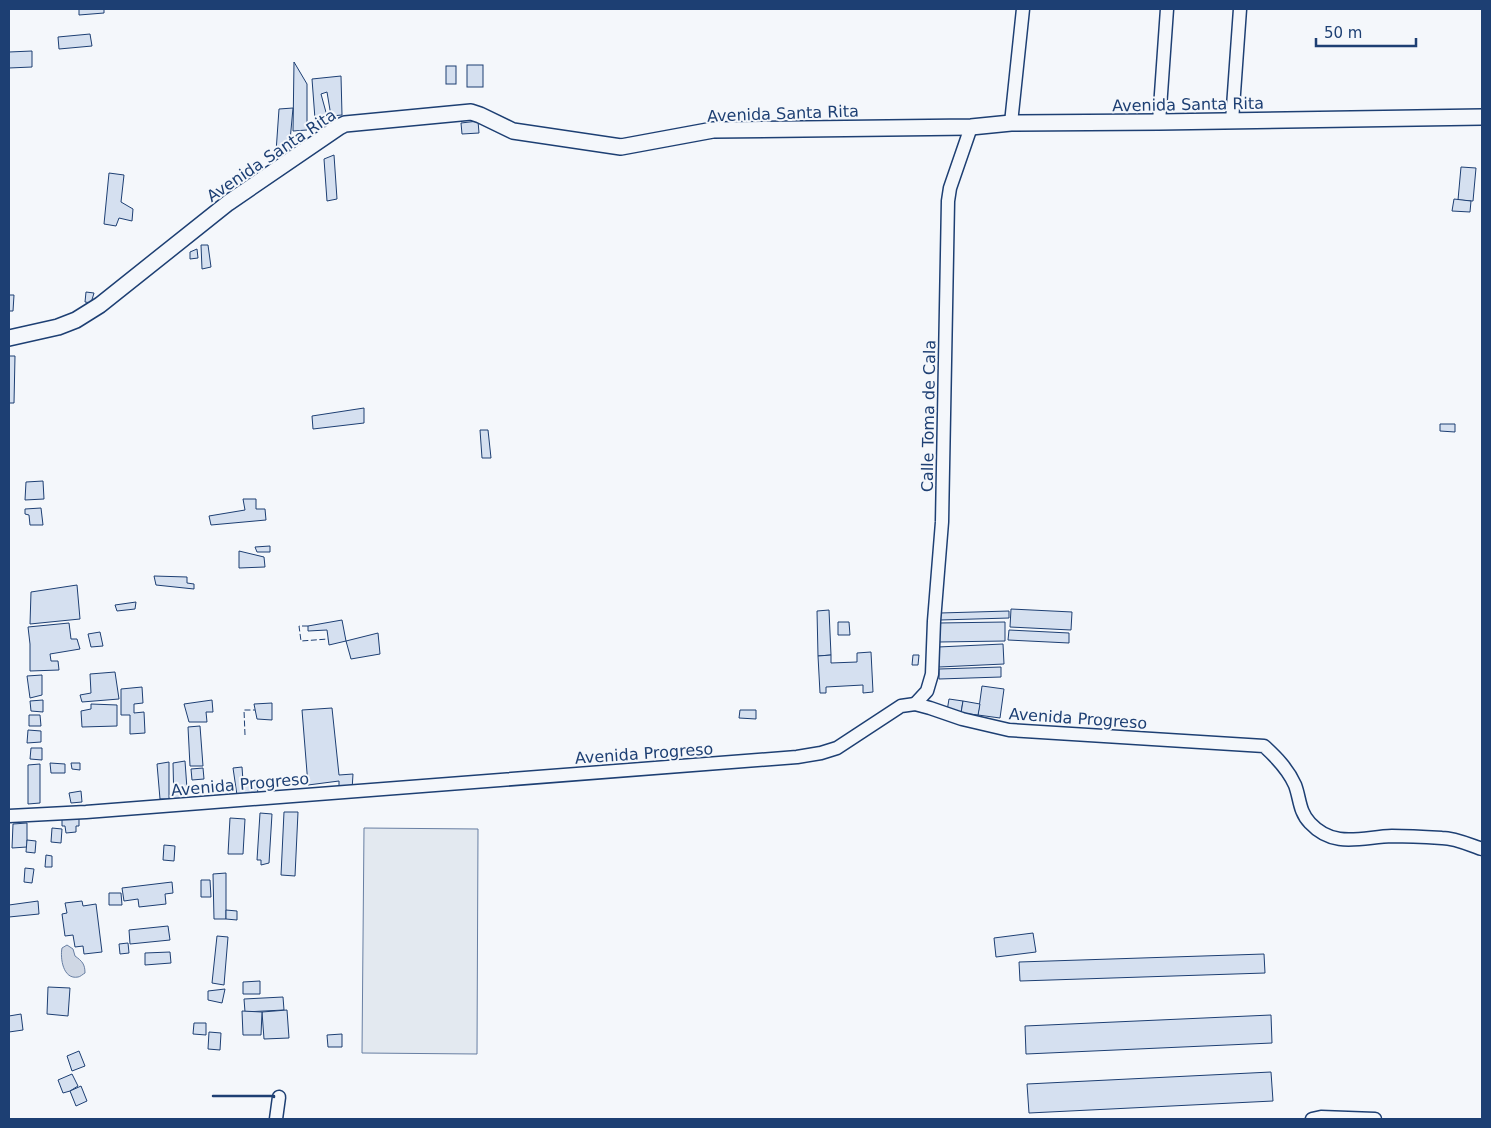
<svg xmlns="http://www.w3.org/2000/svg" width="1491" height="1128" font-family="'DejaVu Sans',sans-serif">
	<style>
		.green { fill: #e3e9f0; stroke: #687fa3 }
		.water { fill: #cfd7e4; stroke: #687fa3 }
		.building { fill: #d5e0f0; stroke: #1d3f73 }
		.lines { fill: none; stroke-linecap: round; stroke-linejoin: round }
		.minor-casing { stroke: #1d3f73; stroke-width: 15 }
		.tertiary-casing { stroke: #1d3f73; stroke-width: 18 }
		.minor { stroke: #f4f7fb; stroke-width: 12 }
		.tertiary { stroke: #f4f7fb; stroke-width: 15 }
		.fence { stroke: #1d3f73; stroke-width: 1; stroke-dasharray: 6 2.5; stroke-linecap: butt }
		.wall { stroke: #1d3f73; stroke-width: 2.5 }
		.labels { text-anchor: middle; stroke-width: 4; stroke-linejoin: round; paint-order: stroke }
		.street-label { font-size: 16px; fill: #1d3f73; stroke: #f4f7fb }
	</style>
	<rect width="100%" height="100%" fill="#f4f7fb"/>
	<!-- green -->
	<polygon class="green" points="364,828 478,829 477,1054 362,1053"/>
	<!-- water -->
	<path class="water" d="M67 945 73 949 75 956C82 961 85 964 85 973 83 974 80 977 78 977 63 980 60 958 62 948Z"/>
	<!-- building -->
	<g class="building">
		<polygon points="79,9 104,9 104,13 79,15"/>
		<polygon points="90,34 92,46 59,49 58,37"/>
		<polygon points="32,51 32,67 9,68 9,52"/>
		<polygon points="294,62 307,84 307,130 293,131"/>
		<rect x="467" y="65" width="16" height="22"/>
		<rect x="446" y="66" width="10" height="18"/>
		<polygon points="341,76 342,115 331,116 327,92 321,94 327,116 315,119 312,79"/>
		<polygon points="293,108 289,152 276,152 279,109"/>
		<polygon points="478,121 479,133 462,134 461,123"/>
		<polygon points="334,155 337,199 327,201 324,159"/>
		<polygon points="1461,167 1476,168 1473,201 1458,200"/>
		<polygon points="109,173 124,175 121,202 133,209 132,221 119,218 116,226 104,224"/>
		<polygon points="1454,199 1471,201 1470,212 1452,211"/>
		<polygon points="201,245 208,245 211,267 202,269"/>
		<polygon points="197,249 198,258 190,259 190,252"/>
		<polygon points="86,292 94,293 91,303 85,302"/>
		<polygon points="9,295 14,295 13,311 9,311"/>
		<polygon points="9,356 15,356 14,403 9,403"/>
		<polygon points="364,408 364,423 313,429 312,416"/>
		<polygon points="1440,424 1455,424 1455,432 1440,431"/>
		<polygon points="480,430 488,430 491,458 482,458"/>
		<polygon points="43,481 44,499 25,500 26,482"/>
		<polygon points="243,499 256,499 256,509 265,509 266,520 211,525 209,516 245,510"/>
		<polygon points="41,508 43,525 30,525 29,515 25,514 25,509"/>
		<polygon points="270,546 270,552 257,552 255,547"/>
		<polygon points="239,551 264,557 265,567 239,568"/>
		<polygon points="154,576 187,577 187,583 194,584 194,589 156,585"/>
		<polygon points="77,585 80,619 30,624 31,592"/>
		<polygon points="136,602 135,609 117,611 115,605"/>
		<polygon points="1011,609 1072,612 1071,630 1010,627"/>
		<polygon points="829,610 831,655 818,656 817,611"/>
		<polygon points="1009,611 1009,618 940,620 940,613"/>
		<polygon points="342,620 346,641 329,645 327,630 308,631 308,626"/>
		<polygon points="838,622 849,622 850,635 838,635"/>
		<polygon points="1005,622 1005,641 939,642 939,623"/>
		<polygon points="69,623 71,639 77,639 80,649 50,654 51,661 58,661 59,670 30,671 30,644 28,627"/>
		<polygon points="1009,630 1069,633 1069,643 1008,640"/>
		<polygon points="100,632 103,646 91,647 88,634"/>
		<polygon points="378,633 380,654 351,659 346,641"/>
		<polygon points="1003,644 1004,664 939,667 938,647"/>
		<polygon points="871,652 873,692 863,693 863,685 826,687 826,693 820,693 818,656 831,655 831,663 857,662 857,653"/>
		<polygon points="913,655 919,655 918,665 912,665"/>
		<polygon points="1001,667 1001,677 939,679 939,669"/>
		<polygon points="115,672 119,699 82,702 80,695 91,693 90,674"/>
		<polygon points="42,675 42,695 30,698 27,676"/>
		<polygon points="982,686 1004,689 1000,718 978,715"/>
		<polygon points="142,687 143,703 134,704 134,713 144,712 145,733 130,734 130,715 121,715 121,689"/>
		<polygon points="949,699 963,701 961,713 947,711"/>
		<polygon points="43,700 43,712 31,711 30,701"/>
		<polygon points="212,700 213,712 206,712 207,722 189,722 184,704"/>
		<polygon points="963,701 980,704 978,715 961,713"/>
		<polygon points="272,703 272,720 257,719 254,704"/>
		<polygon points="91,704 117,705 117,726 82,727 81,711 91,709"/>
		<polygon points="332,708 339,775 353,774 352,790 339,791 339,781 308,785 302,710"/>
		<polygon points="740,710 756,710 756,719 739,718"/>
		<polygon points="29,715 40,715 41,726 29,726"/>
		<polygon points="200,726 203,766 190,766 188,727"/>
		<polygon points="28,730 41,731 41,742 27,743"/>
		<polygon points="31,748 42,748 42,760 30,759"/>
		<polygon points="185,761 188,803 174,804 173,763"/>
		<polygon points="169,762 169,799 160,799 157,764"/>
		<polygon points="50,763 65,764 65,773 51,773"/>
		<polygon points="71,763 80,763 80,770 72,769"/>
		<polygon points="40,764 40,803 28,804 28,765"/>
		<polygon points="242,767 243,781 257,780 258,795 237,795 233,768"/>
		<polygon points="203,768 204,779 192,780 191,769"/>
		<polygon points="81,791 82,802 71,803 69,793"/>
		<polygon points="284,812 298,812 295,876 281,875"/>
		<polygon points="260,813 272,814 269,863 261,865 261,860 257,860"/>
		<polygon points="79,818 79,826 76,826 76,832 66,833 65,826 62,826 62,819"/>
		<polygon points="230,818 245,819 243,854 228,854"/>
		<polygon points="27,823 27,847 12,848 13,824"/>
		<polygon points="52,828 62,829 61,843 51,842"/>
		<polygon points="27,840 36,841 35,853 26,852"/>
		<polygon points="164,845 175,846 174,861 163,860"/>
		<polygon points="46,855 52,856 52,867 45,867"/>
		<polygon points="25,868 34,869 32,883 24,882"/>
		<polygon points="226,873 226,919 214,919 213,874"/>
		<polygon points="201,880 210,880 211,897 201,897"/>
		<polygon points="172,882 173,893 165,894 166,904 139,907 138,899 124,901 122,888"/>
		<polygon points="109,893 121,893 122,905 109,905"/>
		<polygon points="38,901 39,914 9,917 9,905"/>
		<polygon points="82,901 83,906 96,904 102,952 84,954 83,946 75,947 73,935 65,936 62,914 67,913 65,903"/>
		<polygon points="226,910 237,911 237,920 226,919"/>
		<polygon points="168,926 170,940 130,944 129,930"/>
		<polygon points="1033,933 1036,952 996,957 994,938"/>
		<polygon points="217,936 228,937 224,985 212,983"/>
		<polygon points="128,943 129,953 120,954 119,944"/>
		<polygon points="170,952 171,963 145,965 145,953"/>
		<polygon points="1264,954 1265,973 1020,981 1019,962"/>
		<polygon points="260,981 260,994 243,994 243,982"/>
		<polygon points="48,987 70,988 68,1016 47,1014"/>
		<polygon points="225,989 222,1003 208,1000 208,991"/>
		<polygon points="283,997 284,1010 245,1012 244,999"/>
		<polygon points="287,1010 289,1038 264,1039 262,1012"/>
		<polygon points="242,1011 262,1012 261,1035 243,1035"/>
		<polygon points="21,1014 23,1030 9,1032 9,1016"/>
		<polygon points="1271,1015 1272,1043 1026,1054 1025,1026"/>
		<polygon points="194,1023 206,1023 206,1035 193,1034"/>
		<polygon points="209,1032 221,1033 220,1050 208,1049"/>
		<polygon points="342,1034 342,1047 328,1047 327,1035"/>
		<polygon points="79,1051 85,1066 72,1071 67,1056"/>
		<polygon points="1271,1072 1273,1101 1029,1113 1027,1084"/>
		<polygon points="72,1074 78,1086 70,1091 63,1093 58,1080"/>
		<polygon points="81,1086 87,1101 76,1106 70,1091"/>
	</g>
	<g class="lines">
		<defs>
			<g id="minor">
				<polyline points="1232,121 1240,9"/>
				<polyline points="1159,122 1167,9"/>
				<polyline points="1011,123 1023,9"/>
				<polyline points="915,704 927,691 932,674 934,621 942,522 948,201 950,188 971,127"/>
				<path d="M9 816 86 812 797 757 821 753 837 748 901 706 915 704 930 708 962 719 1009 730 1264 746C1276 757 1288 769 1295 785 1300 798 1299 812 1310 823 1334 849 1362 837 1392 836 1409 836 1426 837 1442 838 1455 838 1470 845 1482 849"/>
				<polyline points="276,1119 279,1097"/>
				<polyline points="1312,1119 1321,1117 1375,1119"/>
			</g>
			<polyline id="tertiary" points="9,338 58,327 76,320 100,305 228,203 339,127 345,124 471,112 480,115 513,131 621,147 713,130 971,127 1011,123 1159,122 1482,117"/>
		</defs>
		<!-- minor casing -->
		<use href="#minor" class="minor-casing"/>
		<!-- tertiary casing -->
		<use href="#tertiary" class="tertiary-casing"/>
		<!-- minor -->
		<use href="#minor" class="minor"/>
		<!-- tertiary -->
		<use href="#tertiary" class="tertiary"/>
		<!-- fence -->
		<g class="fence">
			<polyline points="308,626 299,626 301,641 328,639"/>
			<polyline points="245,735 244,710 255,710"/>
		</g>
		<!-- wall -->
		<polyline class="wall" points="213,1096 274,1096 274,1097"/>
	</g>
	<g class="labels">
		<!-- street labels -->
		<g class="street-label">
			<text transform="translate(1188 104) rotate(-1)" y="6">Avenida Santa Rita</text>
			<text transform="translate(783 113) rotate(-2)" y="6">Avenida Santa Rita</text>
			<text transform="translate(271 155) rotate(-34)" y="6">Avenida Santa Rita</text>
			<text transform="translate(928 416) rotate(-89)" y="6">Calle Toma de Cala</text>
			<text transform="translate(1078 718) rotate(4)" y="6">Avenida Progreso</text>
			<text transform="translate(644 753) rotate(-4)" y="6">Avenida Progreso</text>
			<text transform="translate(240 784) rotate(-5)" y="6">Avenida Progreso</text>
		</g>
	</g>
	<!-- border -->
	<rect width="1491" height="1128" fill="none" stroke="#1d3f73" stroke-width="20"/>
	<!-- scale -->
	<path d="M1316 38v8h100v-8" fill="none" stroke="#1d3f73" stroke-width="2.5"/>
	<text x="1324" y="38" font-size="15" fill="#1d3f73" stroke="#f4f7fb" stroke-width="4" paint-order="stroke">50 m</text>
</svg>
